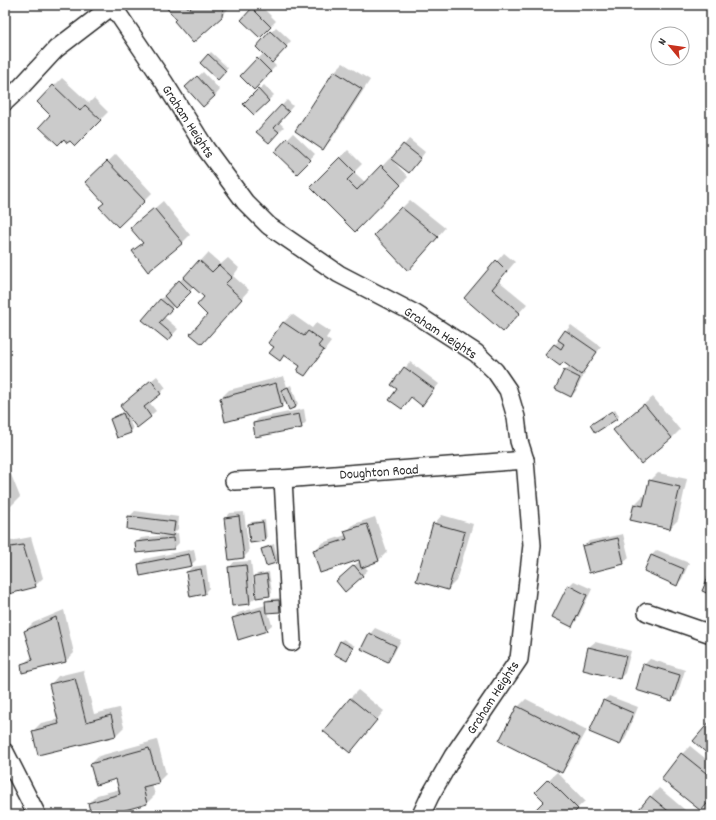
<svg xmlns="http://www.w3.org/2000/svg" width="716" height="820" font-family="Dekko,sans-serif">
	<style>
		.shadow { fill: #0003 }
		.building { fill: #cbcbcb; stroke: #2b2b2b }
		.lines { fill: none; stroke-linecap: round; stroke-linejoin: round }
		.minor-casing { stroke: #2b2b2b; stroke-width: 20 }
		.minor { stroke: #fff; stroke-width: 17 }
		.labels { text-anchor: middle; stroke-width: 3; stroke-linejoin: round; paint-order: stroke }
		.street-label { font-size: 14px; fill: #2b2b2b; stroke: #fff }
	</style>
	<rect width="100%" height="100%" fill="#fff"/>
	<filter id="ink" filterUnits="userSpaceOnUse"><feTurbulence type="fractalNoise" baseFrequency=".025" numOctaves="2"/><feDisplacementMap in="SourceGraphic" scale="8" xChannelSelector="R" yChannelSelector="G"/><feConvolveMatrix kernelMatrix="1 2 1 2 8 2 1 2 1" color-interpolation-filters="sRGB"/></filter>
	<g filter="url(#ink)">
		<!-- shadow -->
		<g class="shadow">
			<polygon points="165,5 230,5 229,8 221,17 177,19"/>
			<polygon points="257,5 260,5 276,21 260,37 242,20"/>
			<polygon points="276,27 291,41 272,62 276,66 254,88 241,76 264,53 257,47"/>
			<polygon points="211,52 228,68 218,79 201,63"/>
			<polygon points="343,63 370,80 331,140 323,148 296,131 335,71"/>
			<polygon points="203,72 220,90 215,96 192,82"/>
			<polygon points="62,78 89,103 94,98 108,112 75,145 51,115 38,102"/>
			<polygon points="264,85 274,95 254,114 244,104"/>
			<polygon points="287,100 293,106 279,122 284,127 274,137 258,131"/>
			<polygon points="293,133 315,154 297,173 275,152"/>
			<polygon points="409,139 425,152 414,167 394,161 394,162 408,177 355,231 311,187 348,150 362,164 354,172 366,183 390,158 392,160"/>
			<polygon points="116,154 152,193 144,201 106,203 87,182"/>
			<polygon points="410,200 445,228 416,261 375,235"/>
			<polygon points="163,201 190,235 182,243 133,252 143,242 132,228"/>
			<polygon points="208,253 221,264 228,258 239,268 233,276 249,290 209,334 209,315 205,297 194,287 175,306 174,305 164,317 178,329 168,340 143,320 161,299 185,276 186,277"/>
			<polygon points="504,253 515,262 499,281 527,304 503,331 465,298"/>
			<polygon points="292,314 312,328 316,323 330,332 326,338 331,342 312,367 304,375 302,366 270,343 284,322"/>
			<polygon points="571,325 601,347 583,371 585,372 576,391 571,396 565,371 570,366 564,361 547,355"/>
			<polygon points="410,362 439,384 422,404 393,384"/>
			<polygon points="157,376 166,388 149,402 156,411 137,426 127,414 133,429 131,432 118,437 111,419 113,417 126,412 121,406"/>
			<polygon points="284,376 287,387 291,385 298,404 295,406 287,401 281,406 221,398 229,390"/>
			<polygon points="653,397 680,430 672,438 622,422"/>
			<polygon points="304,409 306,422 301,427 254,423 259,418"/>
			<polygon points="615,410 619,416 617,419 594,423"/>
			<polygon points="10,472 20,497 9,508 5,509 5,473"/>
			<polygon points="658,473 687,479 678,520 670,528 635,504 643,496 646,497 650,481"/>
			<polygon points="135,511 179,517 178,529 173,534 178,533 179,543 174,548 136,543 141,538 167,535 129,517"/>
			<polygon points="244,512 249,552 244,557 225,519 230,513"/>
			<polygon points="442,515 473,524 456,581 448,589 434,524"/>
			<polygon points="375,517 387,552 379,560 364,566 368,570 345,590 342,576 363,558 314,551 322,543 346,535 346,532 354,524"/>
			<polygon points="265,520 267,538 265,541 249,524 251,522"/>
			<polygon points="623,534 629,558 623,563 584,547 589,541"/>
			<polygon points="31,537 43,578 35,586 5,593 5,542"/>
			<polygon points="274,544 278,560 276,562 267,565 262,549 265,547"/>
			<polygon points="194,549 196,560 191,565 139,564 144,559"/>
			<polygon points="657,550 689,563 682,579 677,584 652,555"/>
			<polygon points="251,561 255,598 249,603 229,568 234,562"/>
			<polygon points="206,565 209,588 204,593 187,572 192,567"/>
			<polygon points="269,572 272,593 269,595 255,576 257,574"/>
			<polygon points="574,581 592,589 577,620 571,626 569,586"/>
			<polygon points="281,598 282,609 279,611 268,612 272,625 266,630 233,619 238,613 266,605 266,601 269,599"/>
			<polygon points="64,610 74,653 66,661 22,665 33,656 25,631 33,623"/>
			<polygon points="375,628 401,640 393,655 388,661 370,634"/>
			<polygon points="343,639 355,646 346,659 341,642"/>
			<polygon points="595,642 631,651 625,673 620,678 584,669 589,647"/>
			<polygon points="650,659 685,670 677,695 672,700 644,665"/>
			<polygon points="83,670 94,714 119,708 124,727 116,735 39,754 33,731 41,723 59,719 50,685 58,676"/>
			<polygon points="358,690 384,711 350,752 350,698"/>
			<polygon points="609,696 638,707 625,739 620,744 603,701"/>
			<polygon points="526,699 587,730 569,764 561,772 518,707"/>
			<polygon points="157,740 166,774 158,782 152,784 155,795 147,803 103,815 92,815 89,803 97,795 120,789 117,778 91,764 99,756"/>
			<polygon points="690,746 711,763 711,800 701,810 682,754"/>
			<polygon points="557,772 585,801 570,815 532,815 546,801 536,792"/>
			<polygon points="659,788 691,815 635,815"/>
		</g>
		<!-- building -->
		<g class="building">
			<polygon points="164,5 185,5 190,9 194,5 223,5 222,17 193,43 174,21 176,19"/>
			<polygon points="252,8 271,27 260,38 241,20"/>
			<polygon points="270,31 287,47 272,63 256,47"/>
			<polygon points="208,54 226,71 218,80 200,63"/>
			<polygon points="257,58 271,72 254,90 240,76"/>
			<polygon points="334,71 362,89 323,150 295,131"/>
			<polygon points="197,76 215,96 203,107 185,87"/>
			<polygon points="53,85 80,111 85,105 101,120 75,146 70,141 67,143 64,139 58,145 39,127 50,115 37,102"/>
			<polygon points="258,89 269,101 254,115 243,104"/>
			<polygon points="281,105 289,112 274,128 279,132 269,143 256,132"/>
			<polygon points="287,138 311,160 297,174 274,152"/>
			<polygon points="403,144 421,158 409,173 391,159"/>
			<polygon points="340,157 355,172 347,180 357,190 381,165 401,185 355,232 310,187"/>
			<polygon points="107,161 145,201 118,227 99,207 104,203 85,182"/>
			<polygon points="401,207 438,237 408,271 374,235"/>
			<polygon points="154,208 183,243 148,272 132,251 143,243 130,228"/>
			<polygon points="199,260 212,272 219,265 232,277 225,284 242,299 202,344 190,334 207,315 197,305 204,297 183,278"/>
			<polygon points="496,260 507,271 492,289 520,313 503,332 464,298"/>
			<polygon points="179,280 191,292 175,308 164,296"/>
			<polygon points="160,299 172,309 159,323 173,335 168,341 142,320"/>
			<polygon points="283,322 304,336 308,331 322,341 318,346 324,350 305,376 297,371 300,366 284,355 280,361 269,353 274,347 268,343"/>
			<polygon points="565,330 597,352 581,375 563,362 560,366 545,355 554,344 561,349 564,344 558,340"/>
			<polygon points="404,367 434,389 422,406 411,397 402,409 389,400 397,389 391,385"/>
			<polygon points="564,370 580,378 571,397 555,389"/>
			<polygon points="151,380 161,394 144,407 151,417 137,428 120,406"/>
			<polygon points="276,383 282,407 225,422 220,398"/>
			<polygon points="288,387 296,407 289,410 281,390"/>
			<polygon points="644,404 672,438 641,464 613,430"/>
			<polygon points="612,411 617,419 595,433 590,425"/>
			<polygon points="123,413 131,433 117,438 110,419"/>
			<polygon points="299,414 302,428 255,437 253,423"/>
			<polygon points="649,480 680,487 670,529 630,520 634,504 643,506"/>
			<polygon points="5,497 10,509 5,510"/>
			<polygon points="128,516 175,522 173,536 127,529"/>
			<polygon points="239,516 244,558 229,560 224,518"/>
			<polygon points="263,522 265,541 250,543 248,524"/>
			<polygon points="433,523 465,532 448,590 416,581"/>
			<polygon points="367,524 379,561 361,568 359,560 320,573 313,550 347,539 344,531"/>
			<polygon points="173,538 174,549 136,553 135,542"/>
			<polygon points="618,538 624,564 589,573 582,546"/>
			<polygon points="23,545 36,587 5,595 5,548"/>
			<polygon points="271,546 276,563 266,566 261,549"/>
			<polygon points="189,554 192,566 140,576 138,564"/>
			<polygon points="651,555 684,569 677,586 644,571"/>
			<polygon points="246,565 250,604 232,606 228,567"/>
			<polygon points="354,565 363,576 345,592 336,581"/>
			<polygon points="201,569 205,594 190,597 186,572"/>
			<polygon points="711,570 711,595 702,591"/>
			<polygon points="267,574 270,596 256,598 254,576"/>
			<polygon points="568,585 587,595 572,627 552,617"/>
			<polygon points="279,600 280,612 266,613 265,601"/>
			<polygon points="261,610 267,631 238,640 232,618"/>
			<polygon points="56,617 66,662 22,673 21,664 33,660 24,631"/>
			<polygon points="369,633 396,646 388,662 361,649"/>
			<polygon points="340,641 353,648 347,661 334,654"/>
			<polygon points="588,647 626,656 620,679 583,670"/>
			<polygon points="643,664 680,675 672,701 636,690"/>
			<polygon points="75,678 86,722 111,715 116,736 38,755 32,731 59,724 49,684"/>
			<polygon points="350,698 377,720 350,753 323,731"/>
			<polygon points="603,700 633,713 620,745 589,732"/>
			<polygon points="517,706 580,738 562,773 499,741"/>
			<polygon points="710,721 711,722 711,757 693,741"/>
			<polygon points="149,748 159,783 143,787 147,804 107,815 91,815 88,803 120,794 116,779 96,785 90,764"/>
			<polygon points="681,753 711,777 711,799 701,811 661,779"/>
			<polygon points="548,779 578,809 572,815 530,815 544,801 535,792"/>
			<polygon points="650,796 673,815 634,815"/>
		</g>
		<g class="lines">
			<defs>
				<g id="minor">
					<polyline points="112,5 164,82 206,149 245,202 269,226 339,274 414,313 476,353 495,371 508,390 516,417 519,441 525,460 532,545 519,659 453,756 430,796 421,815"/>
					<polyline points="5,102 19,89 56,49 112,6"/>
					<polyline points="283,479 292,642"/>
					<polyline points="234,481 283,479 525,460"/>
					<polyline points="647,612 711,634"/>
					<polyline points="5,752 37,815"/>
				</g>
			</defs>
			<!-- minor casing -->
			<use href="#minor" class="minor-casing"/>
			<!-- minor -->
			<use href="#minor" class="minor"/>
		</g>
	</g>
	<g class="labels">
		<!-- street labels -->
		<g class="street-label">
			<text transform="translate(189 121) rotate(57)" y="5">Graham Heights</text>
			<text transform="translate(441 332) rotate(33)" y="5">Graham Heights</text>
			<text transform="translate(379 471) rotate(-4)" y="5">Doughton Road</text>
			<text transform="translate(492 697) rotate(-57)" y="5">Graham Heights</text>
		</g>
	</g>
	<!-- margin -->
	<rect width="716" height="820" fill="none" stroke="#fff" stroke-width="20"/>
	<rect x="10" y="10" width="696" height="800" fill="none" stroke="#2b2b2b" stroke-width="1.5" filter="url(#ink)"/>
	<!-- north arrow -->
	<g transform="translate(670 46) rotate(299)"><circle r="19" fill="#ffffff" stroke="#aaaaaa"/>
	<path d="M0-3L7 15L0 10L-7 15Z" fill="#c8321e"/>
	<text y="-6" font-size="11" font-weight="bold" text-anchor="middle" fill="#2b2b2b">N</text>
	</g>
</svg>
